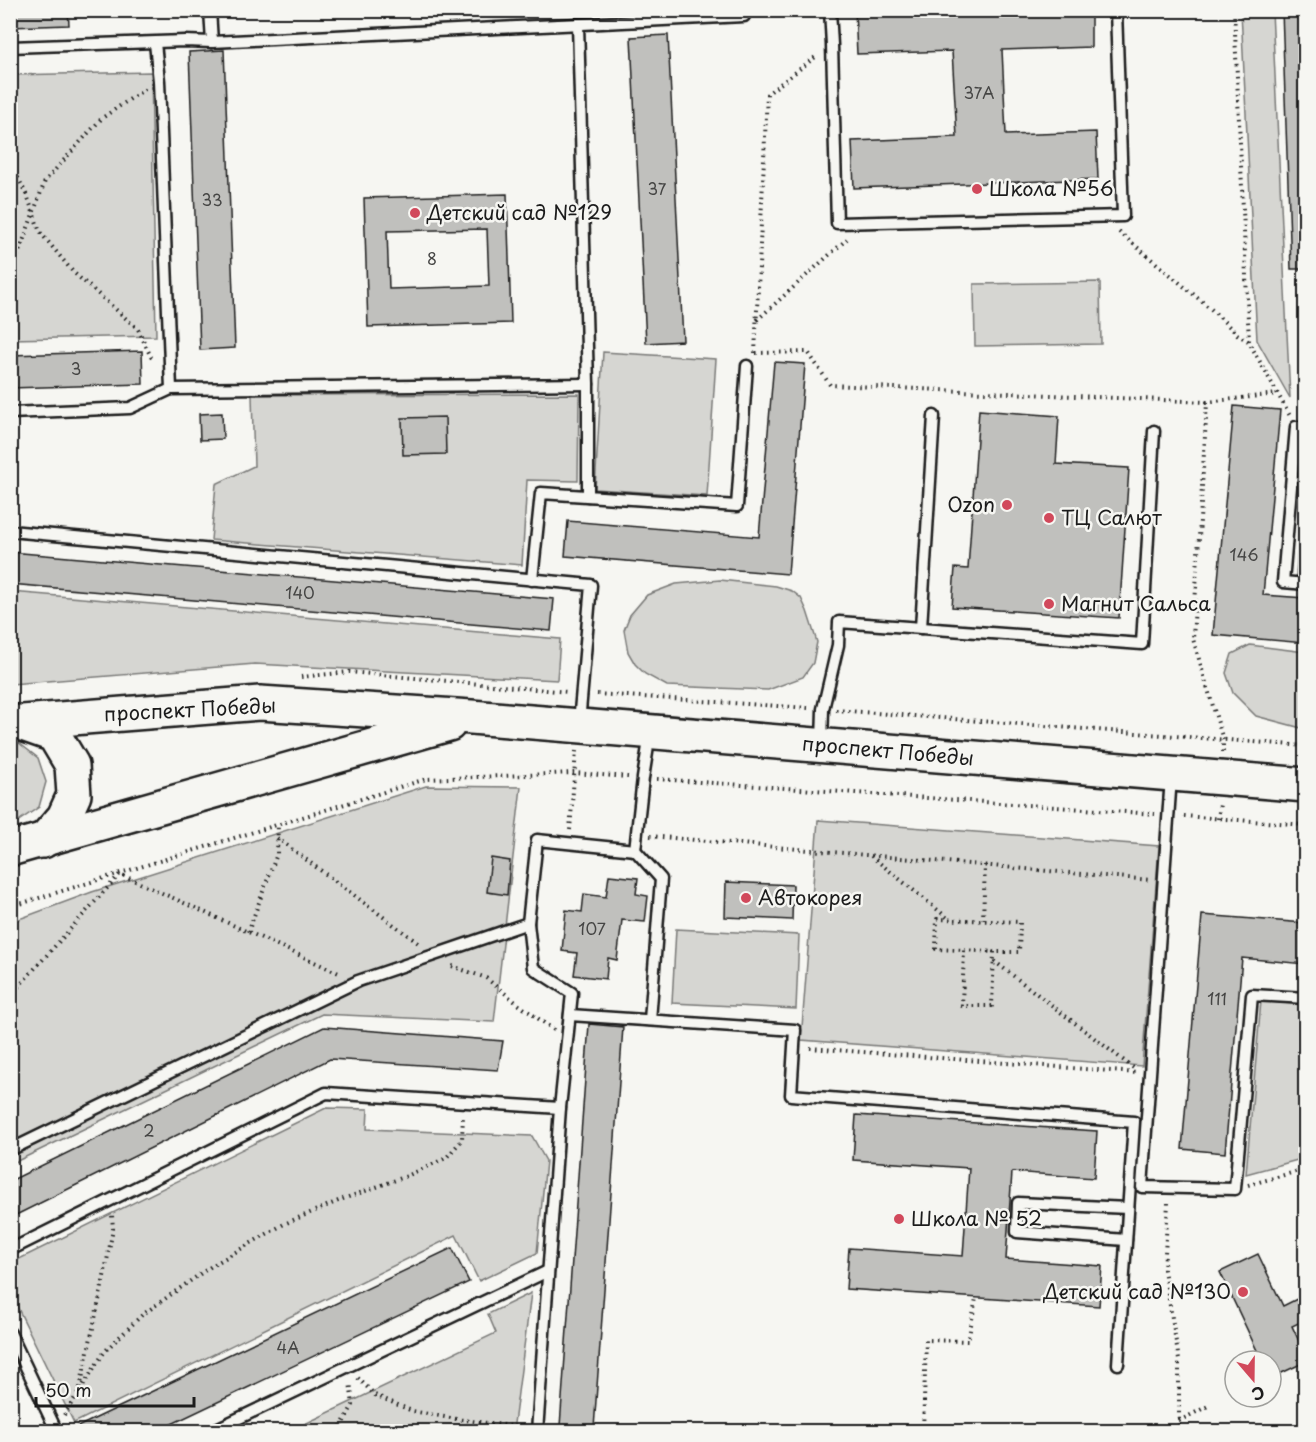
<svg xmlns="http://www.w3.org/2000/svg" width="1316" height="1442" font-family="'Playpen Sans',sans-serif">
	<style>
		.green { fill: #d6d6d2; stroke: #797977; stroke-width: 1.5 }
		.building { fill: #c0c0bd; stroke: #1c1c1c; stroke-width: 1.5; fill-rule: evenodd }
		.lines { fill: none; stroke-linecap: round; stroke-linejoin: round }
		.service-casing { stroke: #1c1c1c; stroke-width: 15 }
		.primary-casing { stroke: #1c1c1c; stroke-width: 38 }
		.path { stroke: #1c1c1c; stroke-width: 4; stroke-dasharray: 1.5 4.5; stroke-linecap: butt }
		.service { stroke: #f6f6f2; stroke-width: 10 }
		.primary { stroke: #f6f6f2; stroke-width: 33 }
		.poi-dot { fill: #d1495b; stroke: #f6f6f2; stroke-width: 2 }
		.labels { text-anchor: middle; stroke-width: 5; stroke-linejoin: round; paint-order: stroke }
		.number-label { font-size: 16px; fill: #454544 }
		.poi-label { font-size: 20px; fill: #1c1c1c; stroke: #f6f6f2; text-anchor: start }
		.street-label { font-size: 20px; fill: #1c1c1c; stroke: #f6f6f2 }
	</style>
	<rect width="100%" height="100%" fill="#f6f6f2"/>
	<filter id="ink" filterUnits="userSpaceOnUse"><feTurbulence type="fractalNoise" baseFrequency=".0167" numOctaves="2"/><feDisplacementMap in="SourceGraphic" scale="12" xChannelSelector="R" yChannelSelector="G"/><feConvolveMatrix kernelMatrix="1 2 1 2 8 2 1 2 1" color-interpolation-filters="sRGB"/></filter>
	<g filter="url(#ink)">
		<!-- green -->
		<g class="green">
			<polygon points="1241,11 1272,11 1290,398 1257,340"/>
			<polygon points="151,72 156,336 11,339 11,75"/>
			<polygon points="1100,282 1101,344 975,346 974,284"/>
			<polygon points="603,352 716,359 707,496 595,489"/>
			<polygon points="579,394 578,481 527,480 522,565 211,540 216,484 254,466 252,395"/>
			<polygon points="1305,453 1306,453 1305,576 1296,575"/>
			<polygon points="720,580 776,586 792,591 801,598 807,611 817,642 813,663 803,677 768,690 667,686 645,674 635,664 628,652 624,630 630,615 647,595 676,584"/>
			<polygon points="11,592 560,639 557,680 255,664 11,684"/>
			<polygon points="1250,645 1305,652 1305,729 1256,716 1233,693 1226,673 1232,654"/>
			<polygon points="19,743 38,758 46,782 39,807 11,826 11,744"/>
			<polygon points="426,786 521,787 494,1022 322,1014 11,1164 11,922 92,892"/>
			<polygon points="818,820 1159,846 1142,1066 801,1040"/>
			<polygon points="676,929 799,935 796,1009 672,1003"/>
			<polygon points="1261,1001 1305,1005 1305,1158 1246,1174"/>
			<polygon points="326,1108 368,1109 367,1129 532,1136 546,1161 537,1253 479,1281 456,1235 74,1423 11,1294 11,1263"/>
			<polygon points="531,1293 513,1431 290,1431 496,1333 488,1314"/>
		</g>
		<!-- building -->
		<g class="building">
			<polygon points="10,10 68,10 69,25 10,27"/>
			<polygon points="855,10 1091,10 1091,47 1002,50 1006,135 1096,132 1098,179 854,188 852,141 957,137 952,51 857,54"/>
			<polygon points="1282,10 1305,10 1305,269 1291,269"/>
			<polygon points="668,35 683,341 646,343 631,37"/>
			<polygon points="224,50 235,348 200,350 189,52"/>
			<path d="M507 194 511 323 368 327 364 198ZM487 229 489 286 389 289 387 231Z"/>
			<polygon points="142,351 143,384 10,388 10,355"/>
			<polygon points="774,362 805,364 788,574 565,556 568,521 759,537"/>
			<polygon points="1234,406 1280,410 1263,595 1305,598 1305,643 1213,635"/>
			<polygon points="979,410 1059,416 1056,464 1129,468 1119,618 952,607 955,568 968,569"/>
			<polygon points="222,413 223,439 200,440 199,414"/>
			<polygon points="445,417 446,454 403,455 402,418"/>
			<polygon points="10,552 554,599 551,631 10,584"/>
			<polygon points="491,858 510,861 507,895 487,892"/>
			<polygon points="609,875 638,878 636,894 648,896 645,922 622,920 617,960 608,958 606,979 574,975 577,953 562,951 566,910 582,912 584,894 606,897"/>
			<polygon points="726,882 793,885 792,920 725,917"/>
			<polygon points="1202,915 1305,923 1305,964 1242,958 1225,1153 1182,1149"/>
			<polygon points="589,1024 623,1027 594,1428 560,1426"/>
			<polygon points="324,1027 503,1041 498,1070 330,1059 10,1218 10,1181"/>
			<polygon points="856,1115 1097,1131 1094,1178 1012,1172 1006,1259 1102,1266 1099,1306 846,1289 849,1248 963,1256 969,1168 853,1160"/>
			<polygon points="452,1248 469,1282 157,1431 69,1431"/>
			<polygon points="1258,1254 1283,1306 1305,1295 1305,1320 1292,1326 1305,1354 1305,1362 1271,1378 1271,1361 1262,1361 1220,1272"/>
		</g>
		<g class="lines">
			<defs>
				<g id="service">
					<polyline points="210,10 212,42 744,16 744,10"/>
					<polyline points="830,10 832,45 837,223 1123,216 1116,10"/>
					<polyline points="578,24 588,384 588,496"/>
					<polyline points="10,47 185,41 212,42"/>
					<polyline points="171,389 588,384"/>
					<polyline points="10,413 130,408 171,389 159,81 155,43"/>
					<polyline points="1306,427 1296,427 1283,582 1306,584"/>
					<polyline points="10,531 591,585 579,723"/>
					<polyline points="532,580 541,493 737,506 747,366"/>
					<polyline points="921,628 934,416"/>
					<polyline points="822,743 823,709 838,645 839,622 1142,644 1154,431"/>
					<polyline points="1171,777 1142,1187 1235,1189 1252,995 1306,998"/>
					<polyline points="635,850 661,879 650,1020"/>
					<polyline points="570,1015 795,1030 791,1095 1134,1122 1118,1364"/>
					<polyline points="10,1150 358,981 528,923"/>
					<polyline points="1126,1240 1017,1232 1018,1203 1128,1208"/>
					<polyline points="10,1250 326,1093 560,1108"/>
					<polyline points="10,1333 56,1430 53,1432"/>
					<polyline points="210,1432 548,1271"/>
					<polyline points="537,1432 560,1108 572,993 533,968 528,923 537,840 635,850 643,778 650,734"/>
				</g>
				<g id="primary">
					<polyline points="10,723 260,703 471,717 1306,785"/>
					<polyline points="20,723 54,735 72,765 74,795 64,817 43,841"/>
					<polyline points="10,849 449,724"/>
				</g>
			</defs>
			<!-- service casing -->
			<use href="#service" class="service-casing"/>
			<!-- primary casing -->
			<use href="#primary" class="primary-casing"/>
			<!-- path -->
			<g class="path">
				<polyline points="1234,10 1249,342 1290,416"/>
				<polyline points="10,161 28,198 40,232 73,272 138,329 151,357 155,360"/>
				<polyline points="1119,232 1211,309 1237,334 1248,341"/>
				<polyline points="10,273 21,247 45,181 102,118 145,89"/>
				<polyline points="757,320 847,239"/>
				<polyline points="755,353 767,94 818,55"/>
				<polyline points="756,353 808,352 830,385 1207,402"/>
				<polyline points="301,677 349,672 568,692"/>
				<polyline points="597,694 808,708"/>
				<polyline points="836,710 1306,746"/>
				<polyline points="1223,752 1223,740 1193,639 1207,402 1277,394"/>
				<polyline points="657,779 1155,814"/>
				<polyline points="1184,816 1306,825"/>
				<polyline points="1218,819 1220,804"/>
				<polyline points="570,830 576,751"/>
				<polyline points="650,836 1151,880"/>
				<polyline points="277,838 421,945"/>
				<polyline points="871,856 949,919"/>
				<polyline points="10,907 426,779 574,773 628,777"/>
				<polygon points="937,919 1020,922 1019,952 994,952 992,1006 962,1006 964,950 936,949"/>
				<polyline points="983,920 985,865"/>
				<polyline points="248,932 277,854 278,825"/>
				<polyline points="964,950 994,952"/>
				<polyline points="994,961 1136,1070"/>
				<polyline points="452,966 486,978 518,1004 554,1030"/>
				<polyline points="10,996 120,874 341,974"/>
				<polyline points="810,1048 1137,1073"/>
				<polyline points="1248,1185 1306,1169"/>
				<polyline points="1168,1203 1164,1270 1179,1360 1179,1432"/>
				<polyline points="358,1378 375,1395 412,1411 456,1419 519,1427 524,1430"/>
				<polyline points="80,1388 103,1282 113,1229 112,1215"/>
				<polyline points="64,1415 105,1351 142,1315 213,1265 284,1224 343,1199 407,1176 446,1158 462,1140 463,1115"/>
				<polyline points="1179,1421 1210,1405"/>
				<polyline points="338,1432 353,1405 350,1382"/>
				<polyline points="923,1432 926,1340 968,1341 976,1298"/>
			</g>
			<!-- service -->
			<use href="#service" class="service"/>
			<!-- primary -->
			<use href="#primary" class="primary"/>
		</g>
	</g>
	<!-- markers -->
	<g class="poi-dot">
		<circle cx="977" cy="189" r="6"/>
		<circle cx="415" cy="213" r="6"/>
		<circle cx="1007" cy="505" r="6"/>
		<circle cx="1049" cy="518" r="6"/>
		<circle cx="1049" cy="604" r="6"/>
		<circle cx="746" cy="898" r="6"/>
		<circle cx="899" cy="1219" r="6"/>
		<circle cx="1243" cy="1292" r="6"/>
	</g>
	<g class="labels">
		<!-- number labels -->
		<g class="number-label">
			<text x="979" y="99">37А</text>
			<text x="657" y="195">37</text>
			<text x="212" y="206">33</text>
			<text x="432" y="265">8</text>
			<text x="76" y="375">3</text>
			<text x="1244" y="561">146</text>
			<text x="300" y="599">140</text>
			<text x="592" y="935">107</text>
			<text x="1217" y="1005">111</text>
			<text x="149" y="1137">2</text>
			<text x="288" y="1354">4А</text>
		</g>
		<!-- poi labels -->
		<g class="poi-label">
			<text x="989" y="196">Школа №56</text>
			<text x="427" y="220">Детский сад №129</text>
			<text x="995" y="512" text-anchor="end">Ozon</text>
			<text x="1061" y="525">ТЦ Салют</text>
			<text x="1061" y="611">Магнит Сальса</text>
			<text x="758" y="905">Автокорея</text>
			<text x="911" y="1226">Школа № 52</text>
			<text x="1231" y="1299" text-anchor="end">Детский сад №130</text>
		</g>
		<!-- street labels -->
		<g class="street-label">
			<text transform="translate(190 710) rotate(-3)" y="7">проспект Победы</text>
			<text transform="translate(888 751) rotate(5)" y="7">проспект Победы</text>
		</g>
	</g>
	<!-- margin -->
	<rect width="1316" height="1442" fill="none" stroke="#f6f6f2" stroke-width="36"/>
	<rect x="18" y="18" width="1280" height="1406" fill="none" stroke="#1c1c1c" stroke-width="2" filter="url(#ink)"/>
	<!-- north arrow -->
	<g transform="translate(1253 1379) rotate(160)"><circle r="28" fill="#f6f6f2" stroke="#9f9f9c" stroke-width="1.5"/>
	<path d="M0-4.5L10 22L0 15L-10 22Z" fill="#d1495b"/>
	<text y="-9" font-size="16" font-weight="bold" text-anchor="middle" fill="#1c1c1c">С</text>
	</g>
	<!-- scale -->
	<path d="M36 1397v9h158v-9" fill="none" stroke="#1c1c1c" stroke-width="3"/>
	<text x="45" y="1397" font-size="18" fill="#1c1c1c" stroke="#f6f6f2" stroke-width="4.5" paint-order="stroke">50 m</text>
</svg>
